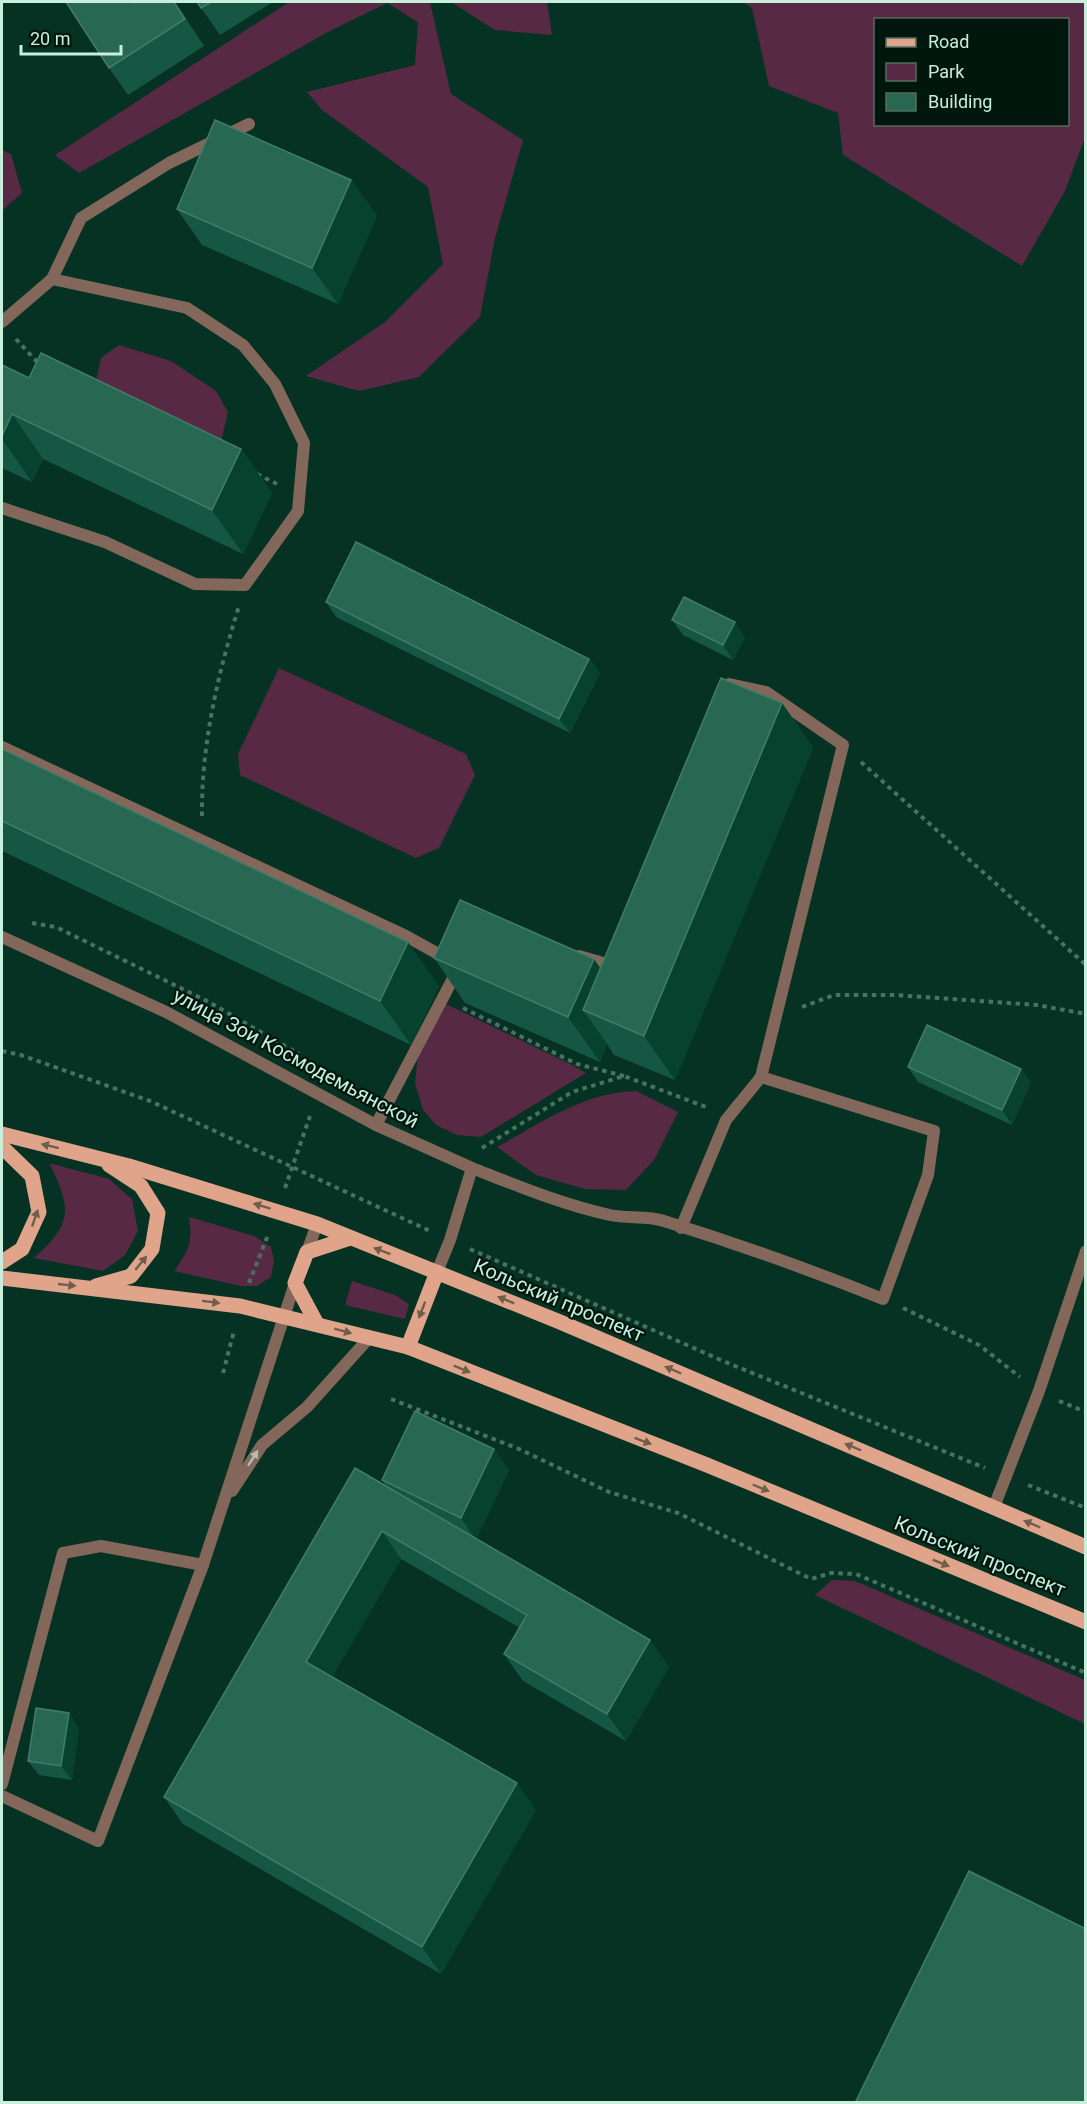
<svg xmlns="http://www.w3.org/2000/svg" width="1087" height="2104" font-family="Roboto,sans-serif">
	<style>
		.green { fill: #572944; fill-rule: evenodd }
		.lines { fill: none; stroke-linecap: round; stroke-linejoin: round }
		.path { stroke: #487262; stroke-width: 4; stroke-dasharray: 4.5 4.5; stroke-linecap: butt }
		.lane { stroke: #84675b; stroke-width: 12 }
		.street { stroke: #84675b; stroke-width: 12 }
		.primary { stroke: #dfa48a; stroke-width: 15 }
		.wall { fill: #155742 }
		.shaded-wall { fill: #06422e }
		.building { fill: #286852; stroke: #417d68; stroke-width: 1.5 }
		.oneway { fill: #705e4c }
		.oneway2 { fill: #b0bfaf }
		.labels { text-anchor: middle; stroke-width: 4.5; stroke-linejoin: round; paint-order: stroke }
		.street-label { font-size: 20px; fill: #c8eedc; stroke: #01170e }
	</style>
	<rect width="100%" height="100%" fill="#053223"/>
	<!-- green -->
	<g class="green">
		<polygon points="289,2 430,2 451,94 523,140 495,238 480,317 419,377 359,391 306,376 385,322 443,264 428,187 322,110 307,92 415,65 418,22 387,3 326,33 79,173 55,155"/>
		<polygon points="451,2 547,2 552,35 495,30"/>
		<path d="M743 2H1085V137L1065 191 1022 266 843 155 838 113 769 86 752 8ZM876 20H1068V124H876Z"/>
		<polygon points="2,150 11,154 22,193 3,210"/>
		<polygon points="119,345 171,361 216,391 228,412 221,442 95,385 101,358"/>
		<polygon points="279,668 466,754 475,775 439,848 416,858 240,775 238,754"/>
		<polygon points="446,1004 572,1065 586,1073 481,1137 457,1135 436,1125 423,1110 415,1083 418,1054"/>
		<path d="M636 1091 678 1112 654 1160 626 1190 585 1189 536 1175 497 1147C541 1123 584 1092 636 1091Z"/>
		<path d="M49 1163 109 1179 132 1199 138 1231 125 1255 103 1271 34 1258C73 1224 72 1208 49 1163Z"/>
		<path d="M189 1217 254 1236 271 1247 274 1261 271 1277 257 1286H241L174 1271C189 1250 193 1242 189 1217Z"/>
		<polygon points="352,1281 395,1295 409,1304 405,1319 345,1305"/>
		<polygon points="832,1580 855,1581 1085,1680 1085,1724 815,1595"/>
	</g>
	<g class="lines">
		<!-- path -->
		<g class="path">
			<polyline points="16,339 39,364"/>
			<polyline points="257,474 277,484"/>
			<polyline points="861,762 1086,965"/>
			<path d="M202 816C201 746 218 673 239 606"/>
			<polyline points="32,923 56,927 205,1000 299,1054"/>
			<polyline points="802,1007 834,995 895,995 1037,1005 1086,1014"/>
			<polyline points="463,1008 577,1064 624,1076"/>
			<polyline points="2,1051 21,1055 150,1101 430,1231"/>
			<polyline points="482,1148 572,1092 624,1076 706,1107"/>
			<polyline points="285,1188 310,1116"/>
			<polyline points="470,1249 723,1361 985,1468"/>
			<polyline points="249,1283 268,1235"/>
			<polyline points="903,1308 979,1345 1020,1377"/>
			<polyline points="223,1373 234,1331"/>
			<polyline points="391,1399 519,1449 609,1492 678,1513 811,1579 831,1573 856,1574 1086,1673"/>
			<polyline points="1059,1401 1086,1412"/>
			<polyline points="1028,1485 1086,1508"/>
		</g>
		<!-- lane -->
		<g class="lane">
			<polyline points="2,322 52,279 81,218 169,163 249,124"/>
			<polyline points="2,508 105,542 195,584 245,585 298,511 304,443 275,384 243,345 187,308 52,279"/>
			<polyline points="729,684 766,692 843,745 761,1077"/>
			<polyline points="2,747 406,936 451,961"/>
			<polyline points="579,956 617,967"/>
			<polyline points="376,1125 458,969"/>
			<path d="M472 1168C518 1186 561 1204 610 1215 627 1219 647 1215 664 1221 738 1244 811 1270 883 1299L928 1175 934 1131 761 1077 726 1120 681 1228"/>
			<polyline points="307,1252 317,1224"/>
			<polyline points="232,1491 262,1445 307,1407 369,1338"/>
			<polyline points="994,1507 1039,1391 1086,1251"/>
			<polyline points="2,1784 63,1553 101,1546 203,1565 295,1283"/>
			<polyline points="2,1796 98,1841 203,1565"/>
		</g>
		<!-- street -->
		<polyline class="street" points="2,937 166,1012 376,1125 472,1168 450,1240 437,1272"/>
		<!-- primary -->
		<g class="primary">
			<polyline points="2,1134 129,1166 317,1224 560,1322 1086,1547"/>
			<polyline points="2,1147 32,1176 39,1212 22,1249 2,1262"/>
			<polyline points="2,1278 240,1306 408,1347 707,1465 1086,1622"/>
			<polyline points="96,1286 131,1276 152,1249 158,1213 141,1186 109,1165"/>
			<polyline points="317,1324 295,1283 307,1252 350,1238"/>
			<polyline points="408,1347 437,1272"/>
		</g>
	</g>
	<!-- wall -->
	<g class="wall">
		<polygon points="66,2 135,2 182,12 204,46 128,95 109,68"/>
		<polygon points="197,2 273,2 220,35"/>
		<polygon points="351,180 377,216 338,304 202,245 177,209"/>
		<polygon points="2,365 29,378 241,449 272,493 243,554 43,459 32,482 2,468"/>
		<polygon points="326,602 589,659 600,673 570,733 336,617"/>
		<polygon points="672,620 745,637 733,660 683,635"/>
		<polygon points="782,703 813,748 675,1080 614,1055 607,1044 600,1062 465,1003 434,958 600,969"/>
		<polygon points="2,749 439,986 411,1045 2,851"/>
		<polygon points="908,1067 1021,1069 1031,1083 1012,1125 918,1082"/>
		<polygon points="494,1449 509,1470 476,1539 650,1640 669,1667 626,1741 523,1681 504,1654 520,1628 401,1559 332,1677 536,1810 441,1974 183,1824 164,1797 386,1487 382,1480"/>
		<polygon points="79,1728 72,1780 39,1775 28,1761"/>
	</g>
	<!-- shaded-wall -->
	<g class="shaded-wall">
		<polygon points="174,2 175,2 182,12 204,46"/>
		<polygon points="351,180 377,216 338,304 312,268"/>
		<polygon points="12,414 43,459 32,482 2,439 2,436"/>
		<polygon points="241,449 272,493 243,554 212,510"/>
		<polygon points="735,622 745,637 733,660 723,645"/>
		<polygon points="589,659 600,673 570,733 559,719"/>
		<polygon points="782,703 813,748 675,1080 644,1036"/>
		<polygon points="408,942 439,986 411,1045 380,1001"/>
		<polygon points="594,959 625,1003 583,1010 607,1044 600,1062 568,1017"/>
		<polygon points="1021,1069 1031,1083 1012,1125 1002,1110"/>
		<polygon points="494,1449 509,1470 476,1540 461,1518"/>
		<polygon points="382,1531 401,1559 325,1689 306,1662"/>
		<polygon points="650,1640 669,1667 626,1741 607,1714"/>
		<polygon points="69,1713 79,1728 72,1780 61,1766"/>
		<polygon points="517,1783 536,1810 441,1974 422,1947"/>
	</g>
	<!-- building -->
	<g class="building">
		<polygon points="66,2 134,2 134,3 137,2 174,2 185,19 109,68"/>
		<polygon points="197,2 211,2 201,8"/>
		<polygon points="215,120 351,180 312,268 177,209"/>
		<polygon points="41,353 241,449 212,510 12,414 2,436 2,365 29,378"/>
		<polygon points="356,542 589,659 559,719 326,602"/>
		<polygon points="684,597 735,622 723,645 672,620"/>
		<polygon points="721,678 782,703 644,1036 583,1010"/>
		<polygon points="2,749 408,942 380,1001 2,821"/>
		<polygon points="460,900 594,959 568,1017 434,958"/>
		<polygon points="927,1025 1021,1069 1002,1110 908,1067"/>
		<polygon points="415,1411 494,1449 461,1518 382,1480"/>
		<polygon points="355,1468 650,1640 607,1714 504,1654 527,1615 382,1531 306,1662 517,1783 422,1947 164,1797"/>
		<polygon points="36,1708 69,1713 61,1766 28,1761"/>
		<polygon points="969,1871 1086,1929 1086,2103 855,2103"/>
	</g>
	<!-- one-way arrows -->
	<defs><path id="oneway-solid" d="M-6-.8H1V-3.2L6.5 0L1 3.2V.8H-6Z" transform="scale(1.5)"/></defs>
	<g class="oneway">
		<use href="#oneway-solid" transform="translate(50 1146) rotate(-166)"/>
		<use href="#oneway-solid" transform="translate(262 1206) rotate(-163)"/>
		<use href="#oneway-solid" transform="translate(35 1218) rotate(-71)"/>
		<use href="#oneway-solid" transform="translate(382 1251) rotate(-159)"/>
		<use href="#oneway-solid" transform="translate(141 1263) rotate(-51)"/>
		<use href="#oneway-solid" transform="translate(67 1285) rotate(6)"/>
		<use href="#oneway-solid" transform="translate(506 1300) rotate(-158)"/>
		<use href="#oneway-solid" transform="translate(211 1302) rotate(7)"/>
		<use href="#oneway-solid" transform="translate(422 1310) rotate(111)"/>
		<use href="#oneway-solid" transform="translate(343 1331) rotate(15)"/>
		<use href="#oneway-solid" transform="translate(462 1369) rotate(22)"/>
		<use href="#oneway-solid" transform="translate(673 1370) rotate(-157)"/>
		<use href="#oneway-solid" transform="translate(643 1441) rotate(21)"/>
		<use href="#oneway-solid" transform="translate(853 1447) rotate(-157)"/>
		<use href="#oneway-solid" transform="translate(761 1488) rotate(23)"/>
		<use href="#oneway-solid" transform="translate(1032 1524) rotate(-157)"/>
		<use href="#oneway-solid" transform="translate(941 1563) rotate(22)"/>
	</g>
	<use class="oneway2" href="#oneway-solid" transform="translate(253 1458) rotate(-57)"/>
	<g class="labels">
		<!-- street labels -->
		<g class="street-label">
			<text transform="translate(296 1058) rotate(28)" y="7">улица Зои Космодемьянской</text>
			<text transform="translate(559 1300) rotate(23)" y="7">Кольский проспект</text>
			<text transform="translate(980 1556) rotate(22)" y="7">Кольский проспект</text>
		</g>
	</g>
	<!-- border -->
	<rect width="1087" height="2104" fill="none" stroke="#c8eedc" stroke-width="6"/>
	<!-- legend -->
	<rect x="874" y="18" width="195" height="108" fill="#01170e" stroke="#516d60" stroke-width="1.5"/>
	<rect x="886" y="38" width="30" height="9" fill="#dfa48a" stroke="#516d60" stroke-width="1.5"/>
	<text x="928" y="48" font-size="18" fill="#c8eedc">Road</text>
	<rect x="886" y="63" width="30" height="18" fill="#572944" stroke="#516d60" stroke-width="1.5"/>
	<text x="928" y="78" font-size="18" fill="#c8eedc">Park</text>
	<rect x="886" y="93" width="30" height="18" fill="#286852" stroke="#516d60" stroke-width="1.5"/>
	<text x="928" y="108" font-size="18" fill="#c8eedc">Building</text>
	<!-- scale -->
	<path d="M21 45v9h100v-9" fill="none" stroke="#c8eedc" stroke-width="3"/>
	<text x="30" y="45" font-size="18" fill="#c8eedc" stroke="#01170e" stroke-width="4.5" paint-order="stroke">20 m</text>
</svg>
